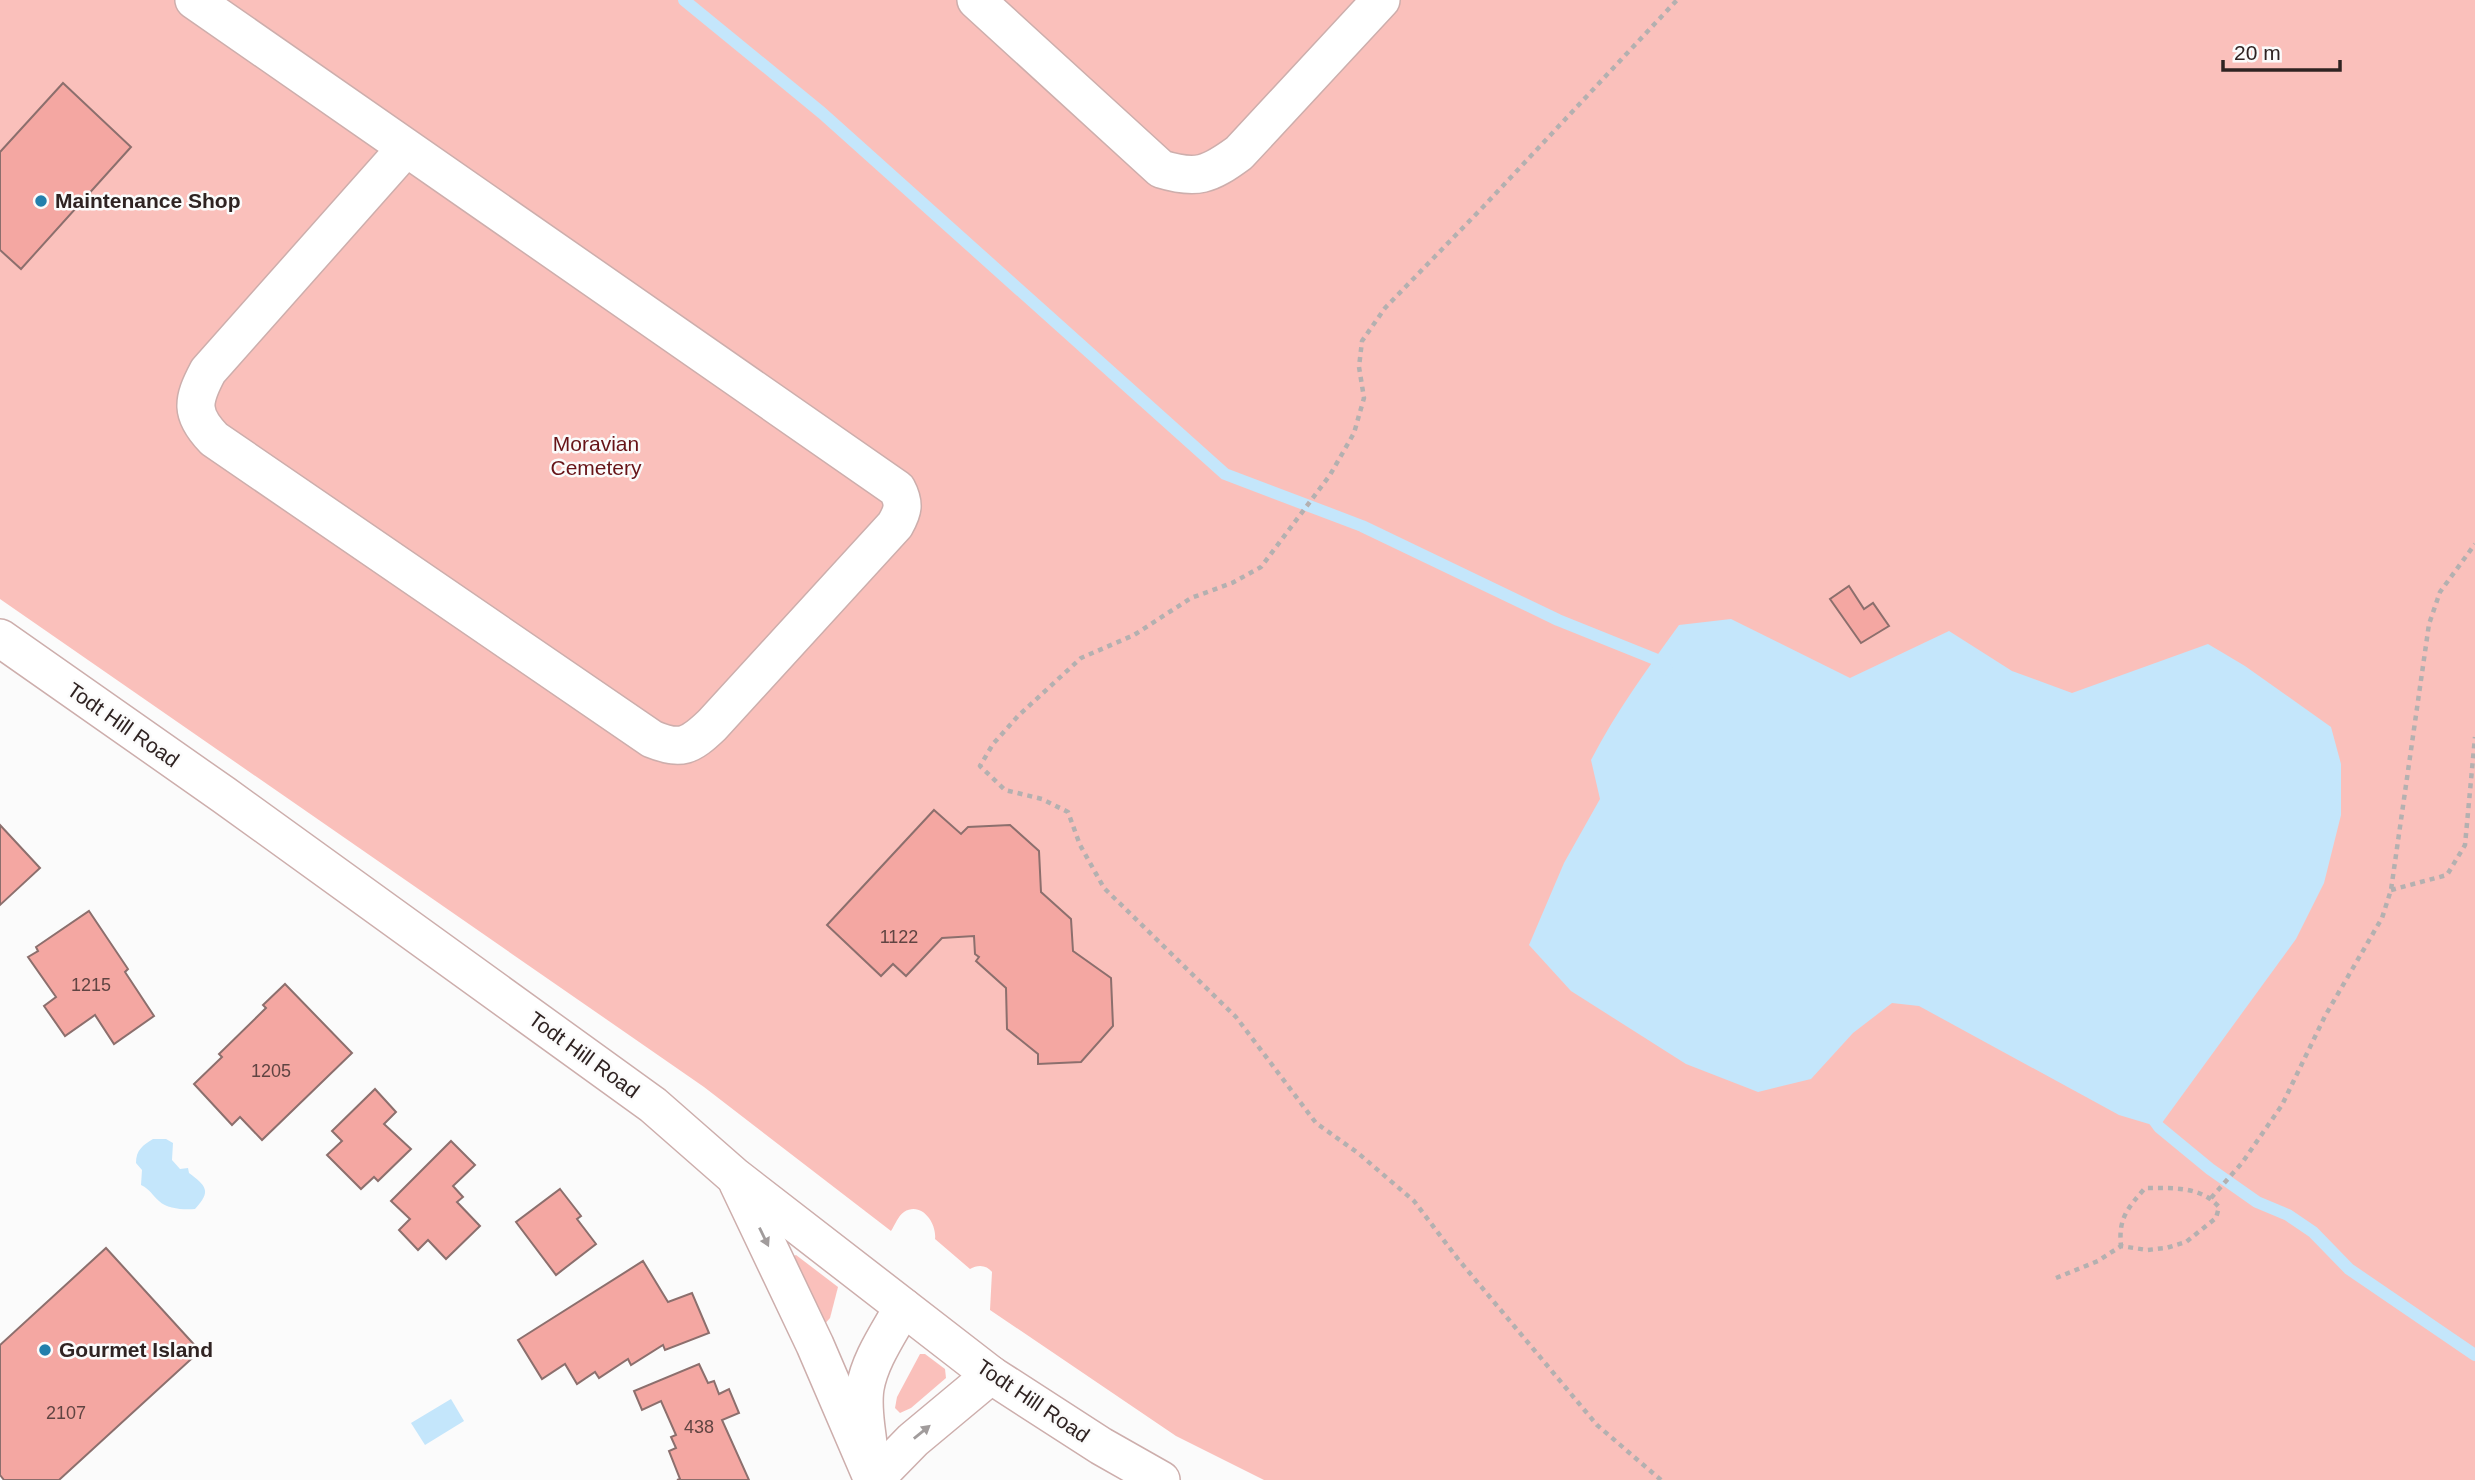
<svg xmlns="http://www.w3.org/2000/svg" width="2475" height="1480" font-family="Helvetica,sans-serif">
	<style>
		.green { fill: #fac0bb }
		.water { fill: #c4e6fb }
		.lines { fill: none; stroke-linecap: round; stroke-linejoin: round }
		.stream { stroke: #c4e6fb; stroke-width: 12 }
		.building { fill: #f4a7a2; stroke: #8c6f6d; stroke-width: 2 }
		.minor-casing { stroke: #cdaeac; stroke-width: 40 }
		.path { stroke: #b4b0b0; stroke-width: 4.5; stroke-dasharray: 5 5; stroke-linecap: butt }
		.minor { stroke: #fff; stroke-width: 37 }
		.oneway { fill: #a19c9c }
		.poi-dot { fill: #237fac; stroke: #fbfbfb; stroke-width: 2.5 }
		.labels { text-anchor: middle; stroke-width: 5; stroke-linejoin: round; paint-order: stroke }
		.number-label { font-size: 18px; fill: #604442 }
		.poi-label { font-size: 21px; font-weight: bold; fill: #2f2322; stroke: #fbfbfb; text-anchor: start }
		.park-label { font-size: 21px; fill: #671418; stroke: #fbfbfb }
		.street-label { font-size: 21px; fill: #2f2322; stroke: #fbfbfb }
	</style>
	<rect width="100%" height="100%" fill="#fbfbfb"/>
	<!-- green -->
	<g class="green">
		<path d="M0 0H2475V1480H1264L1176 1436 990 1310 992 1272C987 1265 978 1264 970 1269L935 1239C937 1224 922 1201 904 1212 898 1216 895 1225 891 1231L704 1087 0 599Z"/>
		<polygon points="796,1255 838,1287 830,1318 823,1326 791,1257"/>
		<polygon points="920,1354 925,1354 945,1369 946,1378 911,1408 900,1413 895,1408 897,1397"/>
	</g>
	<!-- water -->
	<g class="water">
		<path d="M1731 619 1850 678 1949 631 2012 671 2072 693 2208 644 2245 666 2331 727 2341 764V815L2324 883 2296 939 2159 1127 2119 1115 1919 1006 1892 1003 1853 1033 1811 1079 1758 1092 1686 1064 1571 991 1529 945 1564 863 1600 799 1591 760C1616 712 1647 669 1679 625Z"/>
		<path d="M153 1139H166L173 1143 172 1160 180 1169 188 1168 189 1173C206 1186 212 1191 195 1209 184 1210 167 1209 159 1201 151 1194 151 1190 141 1185L142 1170 136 1163C136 1150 143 1145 153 1139Z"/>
		<polygon points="451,1399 464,1421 425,1445 411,1423"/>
	</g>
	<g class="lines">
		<!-- stream -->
		<g class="stream">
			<polyline points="684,0 822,113 1225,474 1362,526 1558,620 1655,659 1667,670"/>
			<polyline points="2151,1116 2159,1127 2210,1169 2257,1202 2288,1215 2313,1232 2349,1269 2475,1355"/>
		</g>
	</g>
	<!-- building -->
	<g class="building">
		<polygon points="63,83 131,147 21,269 0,250 0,152"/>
		<polygon points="1849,586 1864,609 1873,603 1889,626 1861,643 1830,599"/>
		<polygon points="934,810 961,834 968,827 1010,825 1039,851 1041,892 1071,919 1073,951 1111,978 1113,1026 1081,1062 1038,1064 1038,1054 1007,1029 1006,988 976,961 979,957 975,954 974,936 942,938 906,976 893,964 881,976 827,925"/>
		<polygon points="0,825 40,868 0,905"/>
		<polygon points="89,911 128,969 125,972 154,1016 114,1044 95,1015 65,1036 44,1006 56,997 28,957 38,951 36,947"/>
		<polygon points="285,984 352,1053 262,1140 240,1117 232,1125 194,1084 222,1057 219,1054 266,1008 263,1005"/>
		<polygon points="375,1089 396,1112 384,1124 411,1149 378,1181 374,1177 361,1189 327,1155 342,1141 332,1131"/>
		<polygon points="451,1141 475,1165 453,1186 463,1197 457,1202 480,1226 446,1259 428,1240 418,1250 399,1230 410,1219 391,1201"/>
		<polygon points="560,1189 581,1216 577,1219 596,1244 556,1275 516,1222"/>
		<polygon points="106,1248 200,1351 59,1480 4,1480 0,1475 0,1345"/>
		<polygon points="643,1261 668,1302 692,1293 709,1333 665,1350 663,1345 631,1365 628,1359 599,1378 595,1372 577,1384 565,1364 542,1379 518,1340"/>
		<polygon points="699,1364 708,1383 714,1381 719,1394 729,1389 739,1413 722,1420 749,1480 677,1480 680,1479 669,1451 676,1448 671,1437 676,1435 661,1401 642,1410 634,1391"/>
	</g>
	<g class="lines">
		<defs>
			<g id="minor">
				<path d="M194 0 897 489C905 504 903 511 895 525L712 725C690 746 681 751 652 739L214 439C190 414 192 401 208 371L405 149"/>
				<path d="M976 0 1161 169C1197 180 1209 175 1239 153L1381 0"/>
				<polyline points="0,638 224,795 653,1105 734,1176 991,1375 1101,1446 1161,1480"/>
				<polyline points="738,1183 815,1345 873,1480"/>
				<path d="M868 1444C866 1426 862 1407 865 1388 870 1359 889 1333 903 1307"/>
				<polyline points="874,1480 913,1440 991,1375"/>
			</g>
		</defs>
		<!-- minor casing -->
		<use href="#minor" class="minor-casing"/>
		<!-- path -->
		<g class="path">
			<polyline points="2391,890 2447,875 2465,845 2475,737"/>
			<polyline points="2211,1198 2242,1163 2282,1105 2325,1016 2382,918 2391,890 2429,624 2440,592 2475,544"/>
			<path d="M2056 1278 2098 1261 2121 1246 2147 1250 2166 1248 2186 1242 2216 1218 2219 1207C2201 1186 2172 1188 2145 1188 2128 1208 2118 1218 2121 1246"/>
			<polyline points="1661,1480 1597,1425 1458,1259 1414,1201 1358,1153 1316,1123 1236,1017 1104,888 1080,845 1068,812 1042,799 1005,790 980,766 993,744 1018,716 1081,658 1134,635 1191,598 1232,583 1261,567 1330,475 1354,433 1364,398 1359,367 1362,341 1385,308 1483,207 1677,0"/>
		</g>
		<!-- minor -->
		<use href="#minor" class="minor"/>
	</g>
	<!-- one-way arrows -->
	<defs><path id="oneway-solid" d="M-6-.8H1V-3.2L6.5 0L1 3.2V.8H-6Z" transform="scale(1.75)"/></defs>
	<g class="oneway">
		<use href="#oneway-solid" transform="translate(764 1237) rotate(64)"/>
		<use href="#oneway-solid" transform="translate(922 1432) rotate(-39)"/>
	</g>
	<!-- markers -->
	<g class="poi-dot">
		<circle cx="41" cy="201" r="7"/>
		<circle cx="45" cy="1350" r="7"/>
	</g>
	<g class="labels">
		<!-- number labels -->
		<g class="number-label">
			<text x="899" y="943">1122</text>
			<text x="91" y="991">1215</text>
			<text x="271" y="1077">1205</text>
			<text x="66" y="1419">2107</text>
			<text x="699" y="1433">438</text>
		</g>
		<!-- poi labels -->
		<g class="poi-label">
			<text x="55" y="208">Maintenance Shop</text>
			<text x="59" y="1357">Gourmet Island</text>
		</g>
		<!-- park labels -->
		<g class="park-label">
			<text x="596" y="451">Moravian<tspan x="596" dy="24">Cemetery</tspan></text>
		</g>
		<!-- street labels -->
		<g class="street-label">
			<text transform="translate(123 725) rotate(35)" y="7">Todt Hill Road</text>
			<text transform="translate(584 1055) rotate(36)" y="7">Todt Hill Road</text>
			<text transform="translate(1033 1401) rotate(34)" y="7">Todt Hill Road</text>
		</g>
	</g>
	<!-- scale -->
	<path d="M2223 60v10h117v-10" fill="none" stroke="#2f2322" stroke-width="3.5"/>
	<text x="2234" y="60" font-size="21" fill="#2f2322" stroke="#fbfbfb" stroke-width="5" paint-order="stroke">20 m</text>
</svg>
